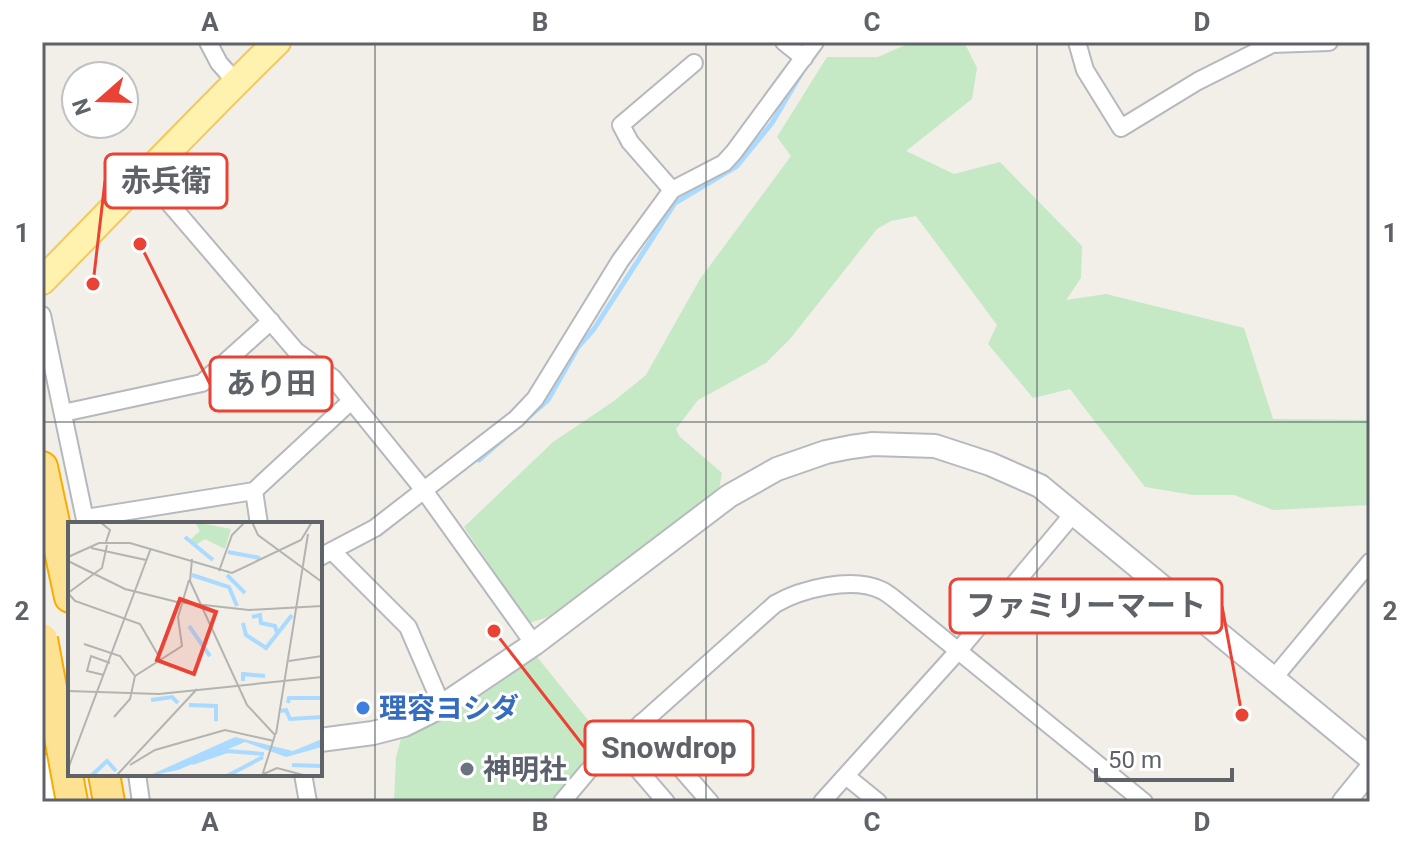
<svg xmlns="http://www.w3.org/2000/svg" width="1412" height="844" font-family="Roboto,'Noto Sans JP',sans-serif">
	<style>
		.green { fill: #c5e8c5 }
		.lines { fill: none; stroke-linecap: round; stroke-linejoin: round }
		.stream { stroke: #aadaff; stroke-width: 5 }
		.street-casing { stroke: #b5b8bc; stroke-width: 20 }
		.secondary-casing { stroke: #b6babf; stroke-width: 26 }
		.primary-casing { stroke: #f2c960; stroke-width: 30 }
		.highway-casing { stroke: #f9ab00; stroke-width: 34 }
		.street { stroke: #fff; stroke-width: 16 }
		.secondary { stroke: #fff; stroke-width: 22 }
		.primary { stroke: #fff2af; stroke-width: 26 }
		.highway { stroke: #fde293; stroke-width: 30 }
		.highway-bridge-casing { stroke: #f9ab00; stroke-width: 34; stroke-linecap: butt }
		.highway-bridge { stroke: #fde293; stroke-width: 30 }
		.grid { fill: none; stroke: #5f6368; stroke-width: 2; stroke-opacity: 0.55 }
		.shop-dot { fill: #3f7fe0; stroke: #fff; stroke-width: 3 }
		.worship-dot { fill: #6b7280; stroke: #fff; stroke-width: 3 }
		.labels { text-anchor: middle; stroke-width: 6; stroke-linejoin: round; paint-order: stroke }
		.shop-label { font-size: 28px; font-weight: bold; fill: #366cbe; stroke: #fff; text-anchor: start }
		.worship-label { font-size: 28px; font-weight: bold; fill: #5b616d; stroke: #fff; text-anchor: start }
		.inset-river { fill: none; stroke: #aadaff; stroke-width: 4 }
		.inset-road { fill: none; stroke: #b3b3b1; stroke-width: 2 }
		.view { fill: #ea4335; fill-opacity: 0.15; stroke: #ea4335; stroke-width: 4 }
		.inset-edge { fill: none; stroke: #5f6368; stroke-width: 4 }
		.leader { fill: none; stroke: #ea4335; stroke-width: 3 }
		.callout-dot { fill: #ea4335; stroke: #fff; stroke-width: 3 }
		.callout { fill: #fff; stroke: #ea4335; stroke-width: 3 }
		.callout-label { font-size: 30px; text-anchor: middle; font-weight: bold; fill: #5f6368 }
		.neatline { fill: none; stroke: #5f6368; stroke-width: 3 }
		.grid-label { font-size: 26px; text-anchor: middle; font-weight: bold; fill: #5f6368 }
	</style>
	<rect width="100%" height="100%" fill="#f1efe8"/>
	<!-- green -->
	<g class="green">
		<polygon points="912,42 964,42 977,68 972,99 906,151 954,174 1000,162 1082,246 1081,278 1066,300 1106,294 1244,328 1273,419 1370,420 1370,505 1273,510 1234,495 1193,495 1145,487 1070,389 1033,398 988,344 997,325 916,216 891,221 877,229 790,339 766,363 698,400 676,429 679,436 722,473 719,489 554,615 529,623 464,527 553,442 614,401 646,375 700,279 791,156 777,137 827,57 878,57"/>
		<polygon points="533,652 605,741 549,802 394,802 396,757 402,735"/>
	</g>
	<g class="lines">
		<!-- stream -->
		<polyline class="stream" points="479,460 548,400 578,347 594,329 675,203 737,166 772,123 801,74"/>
		<defs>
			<g id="street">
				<polyline points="208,42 219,63 236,82"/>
				<polyline points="784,42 804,58"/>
				<polyline points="1077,42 1085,70 1121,128 1198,81 1272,44 1329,42"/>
				<polyline points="146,176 296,351 333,378 423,489 534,644"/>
				<polyline points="672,190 630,142 621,125 694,63"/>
				<polyline points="42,315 86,524"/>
				<polyline points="63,413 202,383 271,321"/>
				<polyline points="254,491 259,524"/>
				<polyline points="85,518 254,491 351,401"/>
				<polyline points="332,551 408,627 442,706"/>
				<polyline points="320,557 375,528 516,419 535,399 620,261 672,190 724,163 734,152 815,42"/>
				<polyline points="1273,679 1370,562"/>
				<polyline points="641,723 710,802"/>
				<polyline points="617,745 666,802"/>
				<polyline points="42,762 48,802"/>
				<polyline points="137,774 141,802"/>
				<polyline points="303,774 308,802"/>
				<polyline points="846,776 878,802"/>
				<path d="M562 802 588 771 775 604C801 589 852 576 881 590 886 592 892 597 897 601L1144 802"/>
				<polyline points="822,802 959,650 1073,514"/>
			</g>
			<g id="secondary">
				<polyline points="320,740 373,733 404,725 442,706 534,644 729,496 777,469 826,452 851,447 873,444 935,446 990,464 1040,486 1370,758"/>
				<polyline points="42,771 70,768"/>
				<polyline points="1344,802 1370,770"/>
			</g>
			<path id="primary" d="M42 281C120 202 197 120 277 42"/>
			<g id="highway">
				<polyline points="42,467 70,597"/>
				<polyline points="104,774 109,802"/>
			</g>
		</defs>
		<!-- street casing -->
		<use href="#street" class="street-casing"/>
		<!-- secondary casing -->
		<use href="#secondary" class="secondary-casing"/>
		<!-- primary casing -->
		<use href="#primary" class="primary-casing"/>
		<!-- highway casing -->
		<use href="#highway" class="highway-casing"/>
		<!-- street -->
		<use href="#street" class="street"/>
		<!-- secondary -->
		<use href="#secondary" class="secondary"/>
		<!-- primary -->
		<use href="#primary" class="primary"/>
		<!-- highway -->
		<use href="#highway" class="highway"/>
		<defs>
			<polyline id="highway-bridge" points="42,639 72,802"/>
		</defs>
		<!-- highway-bridge casing -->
		<use href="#highway-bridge" class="highway-bridge-casing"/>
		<!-- highway-bridge -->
		<use href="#highway-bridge" class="highway-bridge"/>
	</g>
	<!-- grid -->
	<path class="grid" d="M375 42V802M706 42V802M1037 42V802M42 422H1370"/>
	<!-- markers -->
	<circle class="shop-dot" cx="363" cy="708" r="8"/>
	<circle class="worship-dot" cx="467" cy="769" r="8"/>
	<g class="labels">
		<!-- shop labels -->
		<g class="shop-label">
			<text x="379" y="718">理容ヨシダ</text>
		</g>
		<!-- worship labels -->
		<g class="worship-label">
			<text x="483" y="779">神明社</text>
		</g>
	</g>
	<!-- overview -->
	<g transform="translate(68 522)">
		<rect width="254" height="254" fill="#f1efe8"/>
		<path d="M127 0 163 7 157 27 137 17 126 24 123 17 132 9Z" fill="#c5e8c5"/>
		<path d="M167 215 225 229 254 217V225L218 235 177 220 110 248 80 254Z" fill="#aadaff"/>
		<path class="inset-river" d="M117 15 145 38M160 30 192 36M124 53 161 65 169 84M159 53 177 71M184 95 192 93 193 101 207 104 209 111M175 101 178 113 198 126 224 93M121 104 142 134M175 159V152L197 154M83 178 104 175 110 181M220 181 221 176H254M121 183 148 184V199M213 189 218 188 222 197 254 195M124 241 159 229 196 232M224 243 254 244M23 254 39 239 48 249M159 254 195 235"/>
		<path class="inset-road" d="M32 0 42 8 38 20M184 0 190 13 254 60M23 26 78 38M0 35 31 21H62L164 51 233 18 244 0M124 37 122 59 179 183 207 213 195 251M0 39 57 67 109 80 181 88 254 84M151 49 164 13 177 0M0 71 7 79 72 102 93 138M0 71 34 46 39 23M16 122 52 134 67 154M221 139 254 134M36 153 19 149 23 134 42 141M0 169 91 172 254 155M46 195 62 177 67 154 114 124 110 95 121 58M208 212 240 12M62 243 87 228 157 208 206 219M0 247 83 26M48 254 129 167M191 254 209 246 239 254"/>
		<path class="view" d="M112 77 148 90 126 152 89 138Z"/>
		<rect width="254" height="254" class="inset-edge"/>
	</g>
	<!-- callouts -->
	<path class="leader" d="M93 284L105 181M140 244L210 384M1242 715L1222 606M494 631L585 748"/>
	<g class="callout-dot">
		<circle cx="93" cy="284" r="8"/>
		<circle cx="140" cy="244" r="8"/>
		<circle cx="1242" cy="715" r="8"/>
		<circle cx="494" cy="631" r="8"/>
	</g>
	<g class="callout">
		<rect x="105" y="154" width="122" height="54" rx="8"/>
		<rect x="210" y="357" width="122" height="54" rx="8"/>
		<rect x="950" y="579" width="272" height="54" rx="8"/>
		<rect x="585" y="721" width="168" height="54" rx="8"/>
	</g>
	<g class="callout-label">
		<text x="166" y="191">赤兵衛</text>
		<text x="271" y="394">あり田</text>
		<text x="1086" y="616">ファミリーマート</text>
		<text x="669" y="758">Snowdrop</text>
	</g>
	<!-- border -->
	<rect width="1412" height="844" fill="none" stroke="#ffffff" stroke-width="88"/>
	<!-- north arrow -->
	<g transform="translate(100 100) rotate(250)"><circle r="38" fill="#ffffff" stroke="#bfc1c3" stroke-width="2"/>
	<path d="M0-6L14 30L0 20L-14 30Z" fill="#ea4335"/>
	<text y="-12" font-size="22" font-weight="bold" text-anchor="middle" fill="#5f6368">N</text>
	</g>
	<!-- scale -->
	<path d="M1096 768v12h136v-12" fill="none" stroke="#5f6368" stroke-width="4"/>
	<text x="1108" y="768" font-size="24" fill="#5f6368" stroke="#ffffff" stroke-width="6" paint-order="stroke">50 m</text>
	<rect x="44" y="44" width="1324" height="756" class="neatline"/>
	<g class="grid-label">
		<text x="210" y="31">A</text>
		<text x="540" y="31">B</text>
		<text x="872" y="31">C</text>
		<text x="1202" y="31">D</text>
		<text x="22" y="242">1</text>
		<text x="1390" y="242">1</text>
		<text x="22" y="620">2</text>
		<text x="1390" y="620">2</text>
		<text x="210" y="831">A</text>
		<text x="540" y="831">B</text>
		<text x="872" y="831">C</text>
		<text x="1202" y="831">D</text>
	</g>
</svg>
